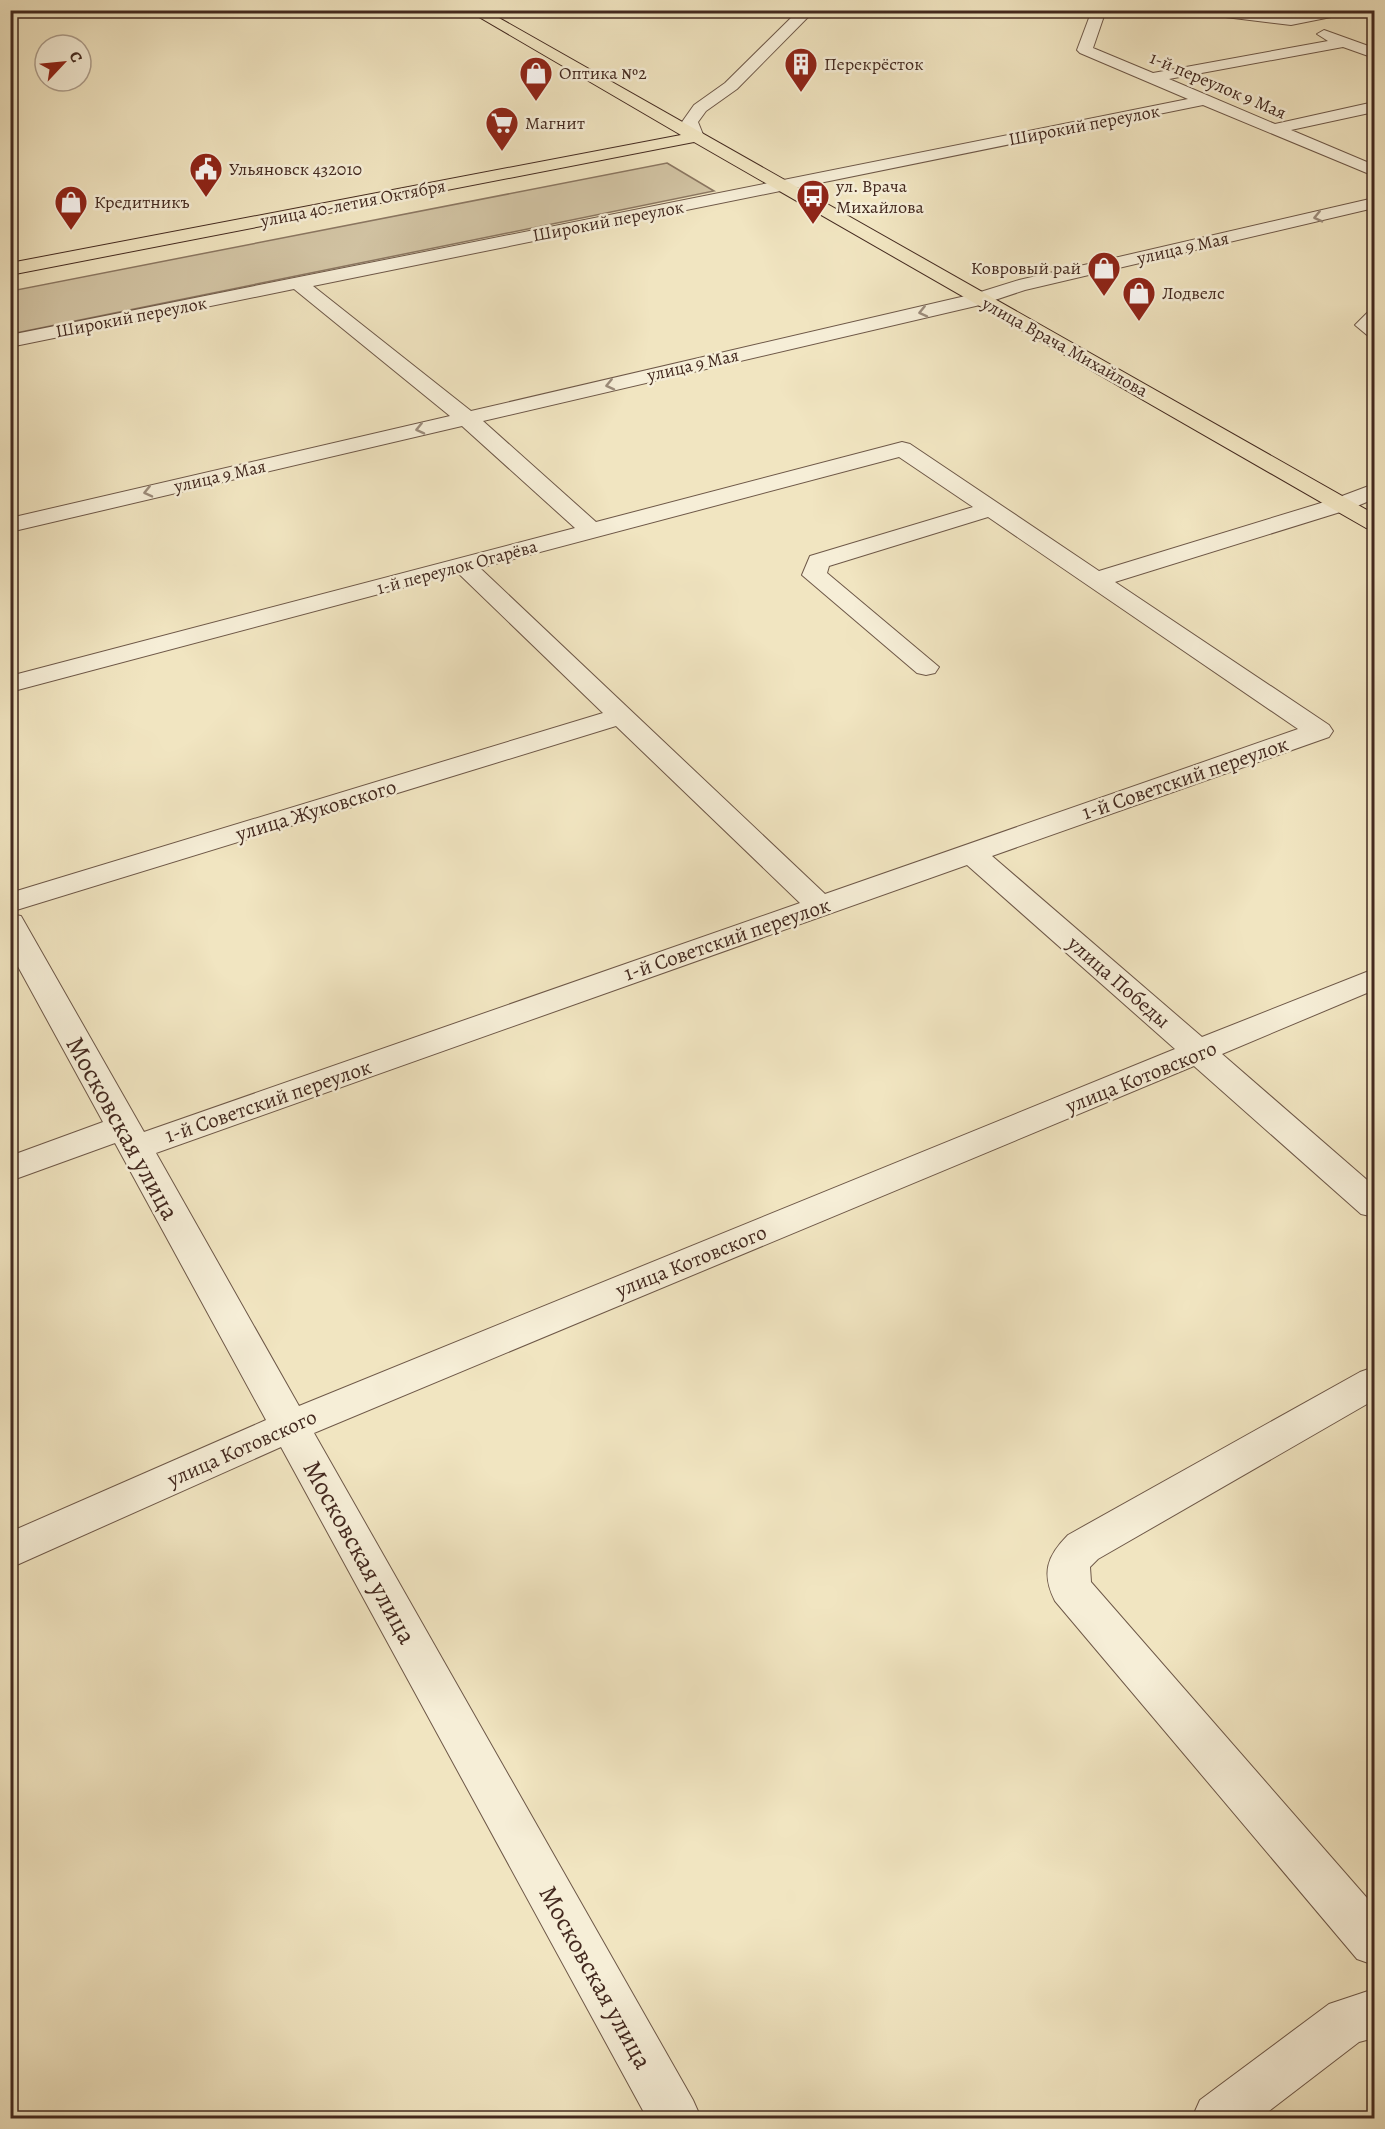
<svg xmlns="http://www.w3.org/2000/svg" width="1385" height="2129" font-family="Alegreya,serif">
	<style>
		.green { fill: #d3c5a5; stroke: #8b7762; stroke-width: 1.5 }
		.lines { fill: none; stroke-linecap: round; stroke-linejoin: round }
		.minor-casing { stroke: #6e5848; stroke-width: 2 }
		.major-casing { stroke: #43291f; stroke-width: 2 }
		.minor { fill: #f6eed7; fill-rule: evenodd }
		.major { fill: #f1e5c1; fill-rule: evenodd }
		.oneway { stroke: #9c8c7b }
		.labels { text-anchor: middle; stroke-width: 5; stroke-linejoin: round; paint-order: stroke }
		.far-poi-label { font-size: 18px; fill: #43291f; stroke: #f6eed7; text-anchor: start }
		.far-street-label { font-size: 18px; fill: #43291f; stroke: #f6eed7 }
		.street-label { font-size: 21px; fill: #43291f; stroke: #f6eed7 }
		.near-street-label { font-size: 26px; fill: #43291f; stroke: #f6eed7 }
	</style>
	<rect width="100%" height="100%" fill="#f1e5c1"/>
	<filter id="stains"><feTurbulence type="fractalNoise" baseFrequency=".00333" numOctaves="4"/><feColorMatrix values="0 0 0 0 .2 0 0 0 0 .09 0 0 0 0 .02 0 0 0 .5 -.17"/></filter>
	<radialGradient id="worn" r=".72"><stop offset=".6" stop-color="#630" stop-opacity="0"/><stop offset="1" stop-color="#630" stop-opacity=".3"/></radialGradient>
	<!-- green -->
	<polygon class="green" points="667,163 714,191 11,334 11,291"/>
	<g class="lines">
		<defs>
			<g id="minor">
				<polygon points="799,10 815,10 737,89 706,111 698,122 704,137 702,141 690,141 682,122 694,105 725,83"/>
				<path d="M1092 10H1106L1093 48 1153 73 1328 41 1317 34 1324 30 1374 48V58L1343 47 1169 79 1275 124 1374 102V112L1291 130 1374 165V176L1203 105 313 286 471 411 974 294 1019 280 1374 198V208L1025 290 980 305 483 421 596 522 902 442 910 444 1099 571 1334 499 1374 484V499L1350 509 1115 582 1329 725 1333 731 1329 737 992 856 1202 1037 1374 969V990L1222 1054 1374 1186V1217L1361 1214 1194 1066 314 1433 693 2100 701 2118H647L281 1447 10 1568V1532L266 1420 115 1143 10 1181V1156L103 1122 10 952V914L21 916 25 923 144 1132 800 903 616 726 10 912V893L603 713 458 573 10 692V676L575 528 462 426 10 532V518L450 416 294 289 10 347V335L1188 99 1080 53 1077 50ZM899 457 973 507 810 556 802 575 917 673 926 675 935 673 939 667 827 573 829 566 988 517 1298 729 825 894 480 568ZM967 865 1175 1049 299 1406 156 1153Z"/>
				<polygon points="1194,10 1241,10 1291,17 1322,10 1353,10 1346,14 1291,25 1201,14"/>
				<polygon points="1374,311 1374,337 1367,335 1355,325 1367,313"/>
				<path d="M1374 1367V1400L1098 1559 1090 1567 1091 1582 1374 1906V1965L1357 1959 1055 1601C1041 1573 1047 1556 1068 1535L1360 1372Z"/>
				<polygon points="1374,1989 1374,2038 1359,2042 1260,2118 1192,2118 1200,2100 1329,2004"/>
			</g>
			<polygon id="major" points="467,10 485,10 1374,514 1374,530 1366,528 694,142 10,275 10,263 681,135"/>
		</defs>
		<!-- minor casing -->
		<use href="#minor" class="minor-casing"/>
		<!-- major casing -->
		<use href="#major" class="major-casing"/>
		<!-- minor -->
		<use href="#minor" class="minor"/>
		<!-- major -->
		<use href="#major" class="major"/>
	</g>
	<!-- one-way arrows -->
	<defs><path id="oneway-chevron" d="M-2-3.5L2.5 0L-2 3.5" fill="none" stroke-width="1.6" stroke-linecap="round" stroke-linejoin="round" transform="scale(1.5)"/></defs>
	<g class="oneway">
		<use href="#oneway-chevron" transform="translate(1318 217) rotate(167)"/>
		<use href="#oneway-chevron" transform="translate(923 312) rotate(167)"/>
		<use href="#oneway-chevron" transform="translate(610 385) rotate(167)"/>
		<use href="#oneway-chevron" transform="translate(420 429) rotate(167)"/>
		<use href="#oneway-chevron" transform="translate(148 492) rotate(167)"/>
	</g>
	<!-- icons -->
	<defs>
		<symbol id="building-pin" viewBox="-11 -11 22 30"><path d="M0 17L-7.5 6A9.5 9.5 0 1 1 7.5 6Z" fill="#8f2418" stroke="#f6eed7"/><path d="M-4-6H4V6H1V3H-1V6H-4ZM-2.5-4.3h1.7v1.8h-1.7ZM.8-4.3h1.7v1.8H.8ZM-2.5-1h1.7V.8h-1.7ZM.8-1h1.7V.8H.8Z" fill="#fff"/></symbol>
		<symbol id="shop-pin" viewBox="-11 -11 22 30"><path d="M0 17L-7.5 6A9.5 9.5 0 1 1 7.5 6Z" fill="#8f2418" stroke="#f6eed7"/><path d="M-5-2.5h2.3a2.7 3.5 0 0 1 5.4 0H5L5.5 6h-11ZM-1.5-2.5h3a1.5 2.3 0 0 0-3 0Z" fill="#fff"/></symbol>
		<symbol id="supermarket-pin" viewBox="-11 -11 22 30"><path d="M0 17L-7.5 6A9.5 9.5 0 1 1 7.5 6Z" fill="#8f2418" stroke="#f6eed7"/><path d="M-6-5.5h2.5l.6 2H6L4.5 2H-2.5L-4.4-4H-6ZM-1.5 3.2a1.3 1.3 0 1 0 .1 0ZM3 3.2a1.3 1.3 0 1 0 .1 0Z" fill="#fff"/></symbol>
		<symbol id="civic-pin" viewBox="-11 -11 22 30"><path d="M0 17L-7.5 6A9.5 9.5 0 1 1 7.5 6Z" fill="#8f2418" stroke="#f6eed7"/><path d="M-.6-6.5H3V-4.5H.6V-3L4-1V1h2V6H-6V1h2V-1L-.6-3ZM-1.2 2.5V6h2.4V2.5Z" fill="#fff"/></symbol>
		<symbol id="bus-pin" viewBox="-11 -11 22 30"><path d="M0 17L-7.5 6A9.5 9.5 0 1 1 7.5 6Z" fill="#8f2418" stroke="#f6eed7"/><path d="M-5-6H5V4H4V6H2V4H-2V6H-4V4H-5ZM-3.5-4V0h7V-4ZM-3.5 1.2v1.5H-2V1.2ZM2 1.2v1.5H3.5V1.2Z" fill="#fff"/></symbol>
	</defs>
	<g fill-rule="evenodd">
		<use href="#building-pin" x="782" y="45" width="38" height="52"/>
		<use href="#shop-pin" x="517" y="54" width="38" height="52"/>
		<use href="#supermarket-pin" x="483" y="104" width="38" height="52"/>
		<use href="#civic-pin" x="187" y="150" width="38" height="52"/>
		<use href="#bus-pin" x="794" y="177" width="38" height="52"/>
		<use href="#shop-pin" x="52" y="183" width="38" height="52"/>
		<use href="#shop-pin" x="1085" y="249" width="38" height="52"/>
		<use href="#shop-pin" x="1120" y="274" width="38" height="52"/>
	</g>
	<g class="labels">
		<!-- far-poi labels -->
		<g class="far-poi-label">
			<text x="824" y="70">Перекрёсток</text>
			<text x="559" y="79">Оптика №2</text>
			<text x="525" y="129">Магнит</text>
			<text x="229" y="175">Ульяновск 432010</text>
			<text x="836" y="192">ул. Врача<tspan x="836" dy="21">Михайлова</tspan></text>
			<text x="94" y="208">Кредитникъ</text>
			<text x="1081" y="274" text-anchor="end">Ковровый рай</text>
			<text x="1162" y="299">Лодвелс</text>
		</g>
		<!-- far-street labels -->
		<g class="far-street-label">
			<text transform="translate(1218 85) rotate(23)" y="6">1-й переулок 9 Мая</text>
			<text transform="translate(1084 125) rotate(-11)" y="6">Широкий переулок</text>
			<text transform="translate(353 203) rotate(-11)" y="6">улица 40-летия Октября</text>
			<text transform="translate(608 221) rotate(-11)" y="6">Широкий переулок</text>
			<text transform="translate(1183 248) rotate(-13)" y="6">улица 9 Мая</text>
			<text transform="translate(131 317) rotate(-11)" y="6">Широкий переулок</text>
			<text transform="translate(1065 347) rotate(29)" y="6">улица Врача Михайлова</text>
			<text transform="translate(693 365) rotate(-13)" y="6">улица 9 Мая</text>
			<text transform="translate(220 476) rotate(-13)" y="6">улица 9 Мая</text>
			<text transform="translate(457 567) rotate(-15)" y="6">1-й переулок Огарёва</text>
		</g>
		<!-- street labels -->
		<g class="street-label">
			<text transform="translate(1185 778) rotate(-19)" y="7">1-й Советский переулок</text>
			<text transform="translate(316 810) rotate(-17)" y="7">улица Жуковского</text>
			<text transform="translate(727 939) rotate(-19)" y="7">1-й Советский переулок</text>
			<text transform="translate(1119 982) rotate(41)" y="7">улица Победы</text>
			<text transform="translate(1141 1077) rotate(-22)" y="7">улица Котовского</text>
			<text transform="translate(268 1101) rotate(-19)" y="7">1-й Советский переулок</text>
			<text transform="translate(691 1261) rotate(-22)" y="7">улица Котовского</text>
			<text transform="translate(242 1448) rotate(-24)" y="7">улица Котовского</text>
		</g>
		<!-- near-street labels -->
		<g class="near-street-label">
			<text transform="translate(123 1128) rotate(61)" y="9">Московская улица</text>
			<text transform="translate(360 1552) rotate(61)" y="9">Московская улица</text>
			<text transform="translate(596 1977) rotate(61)" y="9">Московская улица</text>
		</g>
	</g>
	<!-- margin -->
	<rect width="1385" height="2129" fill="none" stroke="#f1e5c1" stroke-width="36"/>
	<rect x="12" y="12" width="1361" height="2105" fill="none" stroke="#43291f" stroke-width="3"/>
	<rect x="18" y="18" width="1349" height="2093" fill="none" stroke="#43291f" stroke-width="1.5"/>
	<!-- north arrow -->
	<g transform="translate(63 63) rotate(64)"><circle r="28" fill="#f6eed7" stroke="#ae9f8d" stroke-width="1.5"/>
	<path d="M0-4.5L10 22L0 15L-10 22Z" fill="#8f2418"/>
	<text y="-9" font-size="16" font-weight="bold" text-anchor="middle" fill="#43291f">С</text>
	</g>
	<rect width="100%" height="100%" filter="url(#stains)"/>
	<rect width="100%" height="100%" fill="url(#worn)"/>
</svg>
